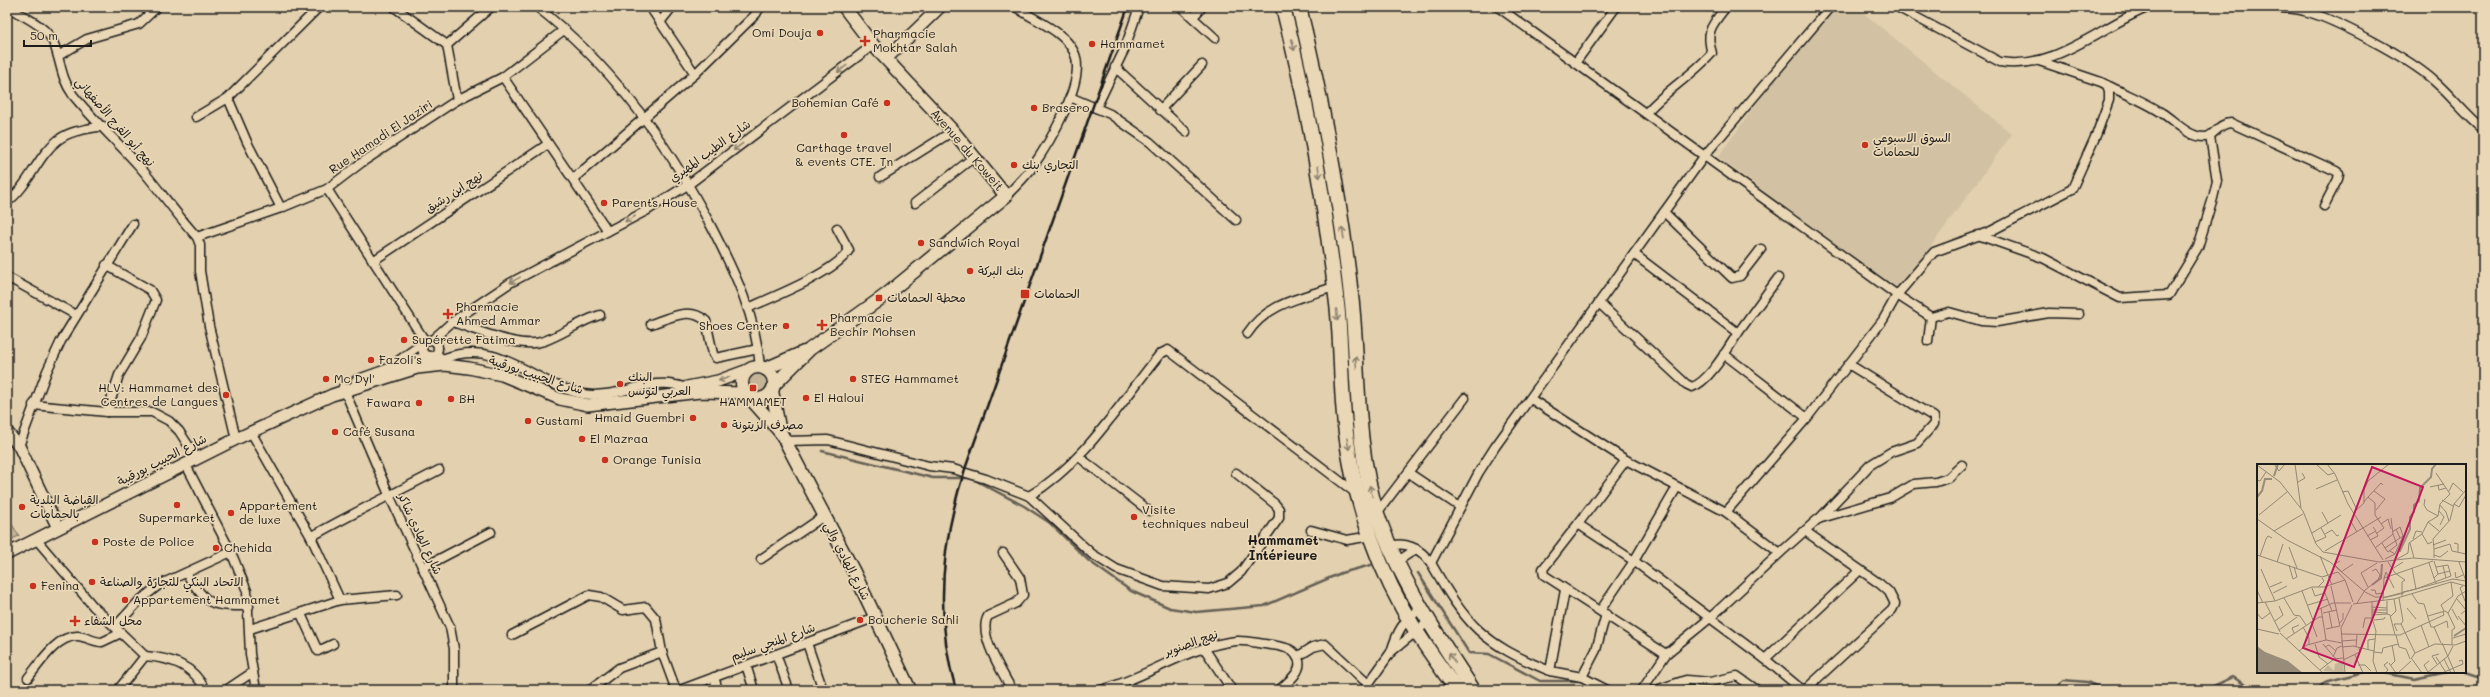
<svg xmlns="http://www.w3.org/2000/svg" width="2490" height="697" font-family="Mali,'Playpen Sans Arabic',sans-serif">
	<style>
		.built { fill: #d2c2a3 }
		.green { fill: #c4b599; stroke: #70685a }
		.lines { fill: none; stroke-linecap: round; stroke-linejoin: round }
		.stream { stroke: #666054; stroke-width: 2.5 }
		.street-casing { stroke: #1c1c1c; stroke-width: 11 }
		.secondary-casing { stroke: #1c1c1c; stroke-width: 14 }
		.primary-casing { stroke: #1c1c1c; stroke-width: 15 }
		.highway-casing { stroke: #1c1c1c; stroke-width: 17 }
		.street { stroke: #ead7b5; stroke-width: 8 }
		.secondary { stroke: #ead7b5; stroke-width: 11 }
		.primary { stroke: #ead7b5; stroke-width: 12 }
		.highway { stroke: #ead7b5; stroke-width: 14 }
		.rail { stroke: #1c1c1c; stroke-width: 2.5 }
		.oneway { stroke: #8d8370 }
		.poi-dot { fill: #c8321e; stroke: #ead7b5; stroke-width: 1.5 }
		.labels { text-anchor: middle; stroke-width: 3.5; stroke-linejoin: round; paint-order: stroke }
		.poi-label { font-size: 12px; fill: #1c1c1c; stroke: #ead7b5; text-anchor: start }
		.street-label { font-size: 12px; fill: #1c1c1c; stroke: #ead7b5 }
		.neighbourhood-label { font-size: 13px; font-weight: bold; fill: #1c1c1c; stroke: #ead7b5 }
		.inset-river { fill: none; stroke: #988d79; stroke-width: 2 }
		.inset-road { fill: none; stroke: #938874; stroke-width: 1 }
		.view { fill: #c2185b; fill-opacity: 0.15; stroke: #c2185b; stroke-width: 2 }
		.inset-edge { fill: none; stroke: #1c1c1c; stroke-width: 2 }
	</style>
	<rect width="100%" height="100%" fill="#e2d0af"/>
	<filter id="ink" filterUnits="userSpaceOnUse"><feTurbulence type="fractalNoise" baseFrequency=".025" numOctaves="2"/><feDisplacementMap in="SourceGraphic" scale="8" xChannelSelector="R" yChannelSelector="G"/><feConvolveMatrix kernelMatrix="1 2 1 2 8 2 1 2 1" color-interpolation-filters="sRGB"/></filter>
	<g filter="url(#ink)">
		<!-- built -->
		<polygon class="built" points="1826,7 1856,7 2012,134 1898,292 1718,157"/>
		<!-- green -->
		<g class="green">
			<circle cx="757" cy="383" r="10"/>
			<polygon points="7,516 19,536 7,541"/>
		</g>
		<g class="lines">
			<!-- stream -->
			<g class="stream">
				<polyline points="822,451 933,478 971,478 1024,506 1050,523 1089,561 1131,591 1170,608 1196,612 1264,606 1341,573 1371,565"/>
				<polyline points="1418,573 1469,653 1489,654 1540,681 1583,681"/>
				<polyline points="2380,672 2414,679 2447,672"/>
				<polyline points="2465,672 2483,678"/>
				<polyline points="2054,690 2063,680 2087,682 2105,690"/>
				<polyline points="2205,690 2233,677 2253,690"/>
				<polyline points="2317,690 2325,682 2364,672"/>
			</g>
			<defs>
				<g id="street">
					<path d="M7 7C23 16 47 26 54 44 61 62 61 79 73 95 93 120 118 142 139 166 159 189 176 214 197 237L200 245V271L209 326 236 439"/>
					<polyline points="394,7 447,45 457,100"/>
					<path d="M537 7C613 66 668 143 712 228 735 273 756 316 760 367"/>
					<polyline points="650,7 695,74"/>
					<polyline points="1181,7 1215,38"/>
					<polyline points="1498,7 1897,295 1931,317 1928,341"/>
					<path d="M1897 7 2000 62C2056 71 2100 26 2149 7"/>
					<path d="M2270 7C2281 8 2293 8 2304 11 2334 18 2410 59 2433 80 2451 95 2464 114 2483 129"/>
					<polyline points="1193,17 1202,7"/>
					<polyline points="661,21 672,7"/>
					<polyline points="447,45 491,7"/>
					<polyline points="58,56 87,39 139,24 157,7"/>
					<polyline points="1576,62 1616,7"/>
					<polyline points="1115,67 1186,132"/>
					<polyline points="503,77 608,231"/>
					<path d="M2107 85C2125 94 2146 102 2162 113 2176 122 2188 137 2205 137 2214 137 2218 123 2231 123L2336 171 2339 173 2338 179 2324 206"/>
					<polyline points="1070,97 1110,114 1150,142 1236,220"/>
					<polyline points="228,98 247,142 281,208"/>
					<polyline points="1096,108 1125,48 1139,7"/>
					<polyline points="1160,110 1202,65"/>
					<path d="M1646 113C1666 90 1692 76 1712 53 1705 31 1712 25 1726 7"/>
					<polyline points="196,117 228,98 319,7"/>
					<polyline points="880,177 953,131"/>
					<polyline points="573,179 695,74 756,14 760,7"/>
					<polyline points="327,189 425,341"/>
					<path d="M1006 196C1015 187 1024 178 1031 169 1048 145 1088 80 1074 52 1063 30 1035 21 1016 7"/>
					<path d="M7 202C29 186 37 156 58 140 71 130 88 129 103 126"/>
					<polyline points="915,203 974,157"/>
					<polyline points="1664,212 1732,278 1740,276 1761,249"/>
					<polyline points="1978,235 2043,258 2120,298 2169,295 2198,247 2213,198 2217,181 2210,136"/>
					<polyline points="197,237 281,208 327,189 361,163 457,100 503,77 565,29"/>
					<polyline points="1634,254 1738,333 1778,278"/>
					<polyline points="373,261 548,144"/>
					<polyline points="106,265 150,290 156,300 141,338 119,375 107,412"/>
					<polyline points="7,277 76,315"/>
					<path d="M1599 303 1686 384 1692 387C1709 382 1728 348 1738 333"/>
					<path d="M748 308C773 297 836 272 849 250L837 228"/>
					<polyline points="1931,317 1949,312 1981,321 1997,322 2049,313 2079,314"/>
					<path d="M452 322C476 329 521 350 544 341 564 334 580 321 600 315"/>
					<path d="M651 324C669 318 690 306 706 321L713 354 716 358 758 349"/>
					<path d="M1247 334C1267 303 1301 298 1334 287"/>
					<circle cx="430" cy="348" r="8"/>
					<polyline points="432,340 452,322 510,283 646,211 689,184 873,45"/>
					<polyline points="1724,354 1807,418 1883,320 1897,295 1934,252 1991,231 2072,189 2097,133 2109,100 2109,91 2107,85 2101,82 2039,61"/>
					<path d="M445 358C500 338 533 384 583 394 616 400 651 375 683 387"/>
					<polyline points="391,366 423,343"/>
					<polyline points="343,387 390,497 450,627 454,649 454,690"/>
					<polyline points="1531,399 1626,460 1726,512 1780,553 1818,519 1890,498 1914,484 1936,482 1948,478 1962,465"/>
					<polyline points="33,405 107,412 152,412 169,421 179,431 196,457"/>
					<polyline points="251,432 311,537 340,600"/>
					<polyline points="785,441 828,440 929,466 953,469 986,479 1029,496 1092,554 1116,569 1163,586 1209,589 1228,583 1241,572 1279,518 1279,509 1275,504 1236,473"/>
					<polyline points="19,446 47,371 61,341 133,224"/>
					<polyline points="1079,457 1149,511"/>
					<polyline points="1626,460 1578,524 1634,561 1765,659 1860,570"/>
					<polyline points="185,463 231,552 247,591 250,654 256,690"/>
					<polyline points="1409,473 1460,507"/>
					<path d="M1029 496C1084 464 1120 403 1160 354L1168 350 1357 494"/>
					<polyline points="1726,512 1807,418"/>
					<polyline points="1377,513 1465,398"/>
					<polyline points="1819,519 1870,465 1891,452 1917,443 1934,424 1934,417 1850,365"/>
					<polyline points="1578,524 1543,569 1544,575 1666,654 1710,618 1780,553"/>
					<polyline points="1311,530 1347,540 1371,536"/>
					<path d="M311 537C352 513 396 493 439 470"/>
					<polyline points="36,539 93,606 145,656"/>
					<path d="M1387 548C1404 539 1421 549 1431 563L1479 472 1495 447 1705 155 1830 7"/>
					<path d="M1003 553 1020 578 1023 595 1016 603 988 616C977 634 1003 673 1012 690"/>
					<polyline points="761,559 824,516"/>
					<polyline points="1395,563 1416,549"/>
					<path d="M1431 563C1467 626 1482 643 1550 671L1565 590"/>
					<polyline points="422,568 491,532"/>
					<path d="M186 573C208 606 209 606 249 606"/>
					<polyline points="1600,611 1634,561 1677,487"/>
					<polyline points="301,614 318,651 333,644"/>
					<polyline points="115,627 139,601 159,585 231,552"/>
					<polyline points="250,629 340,600 397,595"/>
					<polyline points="512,635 589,595 601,597 623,610 646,607 656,619 662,652 676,690"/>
					<polyline points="807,643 823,690"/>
					<polyline points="1204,648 1232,690"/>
					<path d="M1391 652C1397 632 1403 620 1421 609"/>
					<polyline points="776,654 789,690"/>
					<path d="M145 656C170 658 194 665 205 690"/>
					<polyline points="1297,657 1313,647 1325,644 1368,684"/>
					<polyline points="1765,659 1800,688 1806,689 1892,610 1895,604 1889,592 1880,584 1805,531"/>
					<polyline points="746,665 754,690"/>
					<polyline points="1550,671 1582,677 1607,690"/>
					<polyline points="714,677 718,690"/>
					<polyline points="1582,677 1596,650 1606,614"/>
					<path d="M28 678C40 663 57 635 78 636 87 637 94 642 102 642L121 633"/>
					<polyline points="118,690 145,656"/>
					<polyline points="226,690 253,672"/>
					<polyline points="590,690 619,668 662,652"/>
					<polyline points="680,690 876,617"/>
					<path d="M1101 690C1146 678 1188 646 1236 641 1247 640 1260 644 1272 645 1284 647 1295 648 1299 661 1302 672 1287 683 1279 690"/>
					<polyline points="1364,690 1391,652 1428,622"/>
					<polyline points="1642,690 1666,654"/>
					<polyline points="1656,690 1686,680 1710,682 1737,676 1757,690"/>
				</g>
				<g id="secondary">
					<polyline points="887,58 940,7"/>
					<polyline points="357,381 416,360 439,358"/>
					<polyline points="687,387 718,381 748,370"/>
					<polyline points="7,432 19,446 58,528"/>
					<polyline points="7,554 236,439 332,395 417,368 445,365 469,368 502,375 560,399 588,405 700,392 745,393"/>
				</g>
				<g id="primary">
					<circle cx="758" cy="383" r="16"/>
					<polyline points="765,369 804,352"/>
					<polyline points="774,385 810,349 887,294 1006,196 953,131 873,45 844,7"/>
					<polyline points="772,391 780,432"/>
					<polyline points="749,397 781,433 854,572 910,690"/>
				</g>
				<g id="highway">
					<path d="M1283 7C1308 105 1325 203 1337 304 1342 347 1340 390 1346 433 1354 501 1379 573 1416 631 1429 651 1443 671 1457 690"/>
					<path d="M1299 7C1323 105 1341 203 1352 304 1359 374 1355 446 1377 514 1399 578 1436 634 1473 690"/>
				</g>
			</defs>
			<!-- street casing -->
			<use href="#street" class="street-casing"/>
			<!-- secondary casing -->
			<use href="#secondary" class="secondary-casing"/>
			<!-- primary casing -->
			<use href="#primary" class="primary-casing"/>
			<!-- highway casing -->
			<use href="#highway" class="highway-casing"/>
			<!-- street -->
			<use href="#street" class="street"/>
			<!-- secondary -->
			<use href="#secondary" class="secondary"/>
			<!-- primary -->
			<use href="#primary" class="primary"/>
			<!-- highway -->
			<use href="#highway" class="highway"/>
			<!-- rail -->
			<path class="rail" d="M956 690C934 615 941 542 965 469L1128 7"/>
		</g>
		<!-- one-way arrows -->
		<defs><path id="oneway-shaft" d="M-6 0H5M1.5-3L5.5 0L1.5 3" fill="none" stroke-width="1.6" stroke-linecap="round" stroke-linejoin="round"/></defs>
		<g class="oneway">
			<use href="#oneway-shaft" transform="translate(1293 45) rotate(76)"/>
			<use href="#oneway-shaft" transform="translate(842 69) rotate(143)"/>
			<use href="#oneway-shaft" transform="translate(738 147) rotate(143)"/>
			<use href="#oneway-shaft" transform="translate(1319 172) rotate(82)"/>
			<use href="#oneway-shaft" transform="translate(630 219) rotate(152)"/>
			<use href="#oneway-shaft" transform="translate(1343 233) rotate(-98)"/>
			<use href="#oneway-shaft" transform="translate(515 280) rotate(151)"/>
			<use href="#oneway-shaft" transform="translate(1337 315) rotate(86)"/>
			<use href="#oneway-shaft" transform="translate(1356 362) rotate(-95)"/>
			<use href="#oneway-shaft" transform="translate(724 379) rotate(161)"/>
			<use href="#oneway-shaft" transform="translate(1348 444) rotate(79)"/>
			<use href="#oneway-shaft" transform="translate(1371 491) rotate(-104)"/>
			<use href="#oneway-shaft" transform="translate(1452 658) rotate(-124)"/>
		</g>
	</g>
	<!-- markers -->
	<g class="poi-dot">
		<circle cx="820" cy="33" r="4"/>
		<path d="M863 35h4v4h4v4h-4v4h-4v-4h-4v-4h4z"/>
		<circle cx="1092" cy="44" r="4"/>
		<circle cx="887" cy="103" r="4"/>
		<circle cx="1034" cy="108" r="4"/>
		<circle cx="844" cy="135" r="4"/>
		<circle cx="1865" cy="145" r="4"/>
		<circle cx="1014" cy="165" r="4"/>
		<circle cx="604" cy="203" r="4"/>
		<circle cx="921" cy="243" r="4"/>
		<circle cx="970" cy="271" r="4"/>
		<rect x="1020" y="289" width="10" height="10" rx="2"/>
		<rect x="875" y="294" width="8" height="8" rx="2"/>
		<path d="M446 308h4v4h4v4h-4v4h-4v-4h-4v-4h4z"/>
		<path d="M820 319h4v4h4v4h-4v4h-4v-4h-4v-4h4z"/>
		<circle cx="786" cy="326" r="4"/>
		<circle cx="404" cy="340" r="4"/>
		<circle cx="371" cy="360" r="4"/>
		<circle cx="326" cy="379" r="4"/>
		<circle cx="853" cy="379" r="4"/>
		<circle cx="620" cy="384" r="4"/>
		<rect x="749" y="384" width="8" height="8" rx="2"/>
		<circle cx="226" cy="395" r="4"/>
		<circle cx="806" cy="398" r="4"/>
		<circle cx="451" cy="399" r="4"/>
		<circle cx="419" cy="403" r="4"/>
		<circle cx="693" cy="418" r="4"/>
		<circle cx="528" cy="421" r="4"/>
		<circle cx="724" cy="425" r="4"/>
		<circle cx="335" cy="432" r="4"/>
		<circle cx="582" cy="439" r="4"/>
		<circle cx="605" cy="460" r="4"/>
		<circle cx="177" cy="505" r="4"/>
		<circle cx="22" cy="507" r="4"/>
		<circle cx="231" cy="513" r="4"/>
		<circle cx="1134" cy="517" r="4"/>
		<circle cx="95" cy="542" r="4"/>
		<circle cx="216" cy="548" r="4"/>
		<circle cx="92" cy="582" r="4"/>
		<circle cx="33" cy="586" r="4"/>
		<circle cx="125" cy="600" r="4"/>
		<circle cx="860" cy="620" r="4"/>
		<path d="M73 615h4v4h4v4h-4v4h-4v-4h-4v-4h4z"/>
	</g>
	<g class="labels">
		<!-- poi labels -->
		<g class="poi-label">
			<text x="812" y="37" text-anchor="end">Omi Douja</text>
			<text x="873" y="38">Pharmacie<tspan x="873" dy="14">Mokhtar Salah</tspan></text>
			<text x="1100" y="48">Hammamet</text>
			<text x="879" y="107" text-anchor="end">Bohemian Café</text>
			<text x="1042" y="112">Brasero</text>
			<text x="1873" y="142">السوق الاسبوعي<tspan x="1873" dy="14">للحمامات</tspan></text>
			<text x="844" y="152" text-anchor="middle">Carthage travel<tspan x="844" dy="14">&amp; events CTE. Tn</tspan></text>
			<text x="1022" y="169">التجاري بنك</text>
			<text x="612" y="207">Parents House</text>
			<text x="929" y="247">Sandwich Royal</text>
			<text x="978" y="275">بنك البركة</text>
			<text x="1034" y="298">الحمامات</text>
			<text x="887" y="302">محطة الحمامات</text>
			<text x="456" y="311">Pharmacie<tspan x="456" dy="14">Ahmed Ammar</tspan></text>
			<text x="830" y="322">Pharmacie<tspan x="830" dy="14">Bechir Mohsen</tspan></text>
			<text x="778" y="330" text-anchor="end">Shoes Center</text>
			<text x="412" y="344">Supérette Fatima</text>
			<text x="379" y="364">Fazoli's</text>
			<text x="628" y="381">البنك<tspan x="628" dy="14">العربي لتونس</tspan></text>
			<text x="334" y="383">Mc Dyl'</text>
			<text x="861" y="383">STEG Hammamet</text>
			<text x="218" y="392" text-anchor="end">HLV: Hammamet des<tspan x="218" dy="14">Centres de Langues</tspan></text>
			<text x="814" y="402">El Haloui</text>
			<text x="459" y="403">BH</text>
			<text x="753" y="406" text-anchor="middle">HAMMAMET</text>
			<text x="411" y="407" text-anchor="end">Fawara</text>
			<text x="685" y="422" text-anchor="end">Hmaid Guembri</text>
			<text x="536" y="425">Gustami</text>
			<text x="732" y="429">مصرف الزيتونة</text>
			<text x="343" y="436">Café Susana</text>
			<text x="590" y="443">El Mazraa</text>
			<text x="613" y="464">Orange Tunisia</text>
			<text x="30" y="504">القباضة البلدية<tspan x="30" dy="14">بالحمامات</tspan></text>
			<text x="239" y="510">Appartement<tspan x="239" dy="14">de luxe</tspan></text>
			<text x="1142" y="514">Visite<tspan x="1142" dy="14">techniques nabeul</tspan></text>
			<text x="177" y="522" text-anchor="middle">Supermarket</text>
			<text x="103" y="546">Poste de Police</text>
			<text x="224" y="552">Chehida</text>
			<text x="100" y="586">الاتحاد البنكي للتجارة والصناعة</text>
			<text x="41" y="590">Fenina</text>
			<text x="133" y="604">Appartement Hammamet</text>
			<text x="868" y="624">Boucherie Sahli</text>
			<text x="84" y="625">محل الشفاء</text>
		</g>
		<!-- street labels -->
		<g class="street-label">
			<text transform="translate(115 122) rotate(49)" y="4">نهج أبو الفرج الأصفهاني</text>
			<text transform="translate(381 137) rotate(-34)" y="4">Rue Hamadi El Jaziri</text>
			<text transform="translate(967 150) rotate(49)" y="4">Avenue du Koweit</text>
			<text transform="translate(710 151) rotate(-36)" y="4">شارع الطيب المهيري</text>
			<text transform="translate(454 192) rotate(-33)" y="4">نهج ابن رشيق</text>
			<text transform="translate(536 375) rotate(18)" y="4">شارع الحبيب بورقيبة</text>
			<text transform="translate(162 460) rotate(-27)" y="4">شارع الحبيب بورقيبة</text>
			<text transform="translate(420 534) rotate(65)" y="4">شارع الهادي شاكر</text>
			<text transform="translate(847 561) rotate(63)" y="4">شارع الهادي والي</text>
			<text transform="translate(773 642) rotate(-20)" y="4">شارع المنجي سليم</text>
			<text transform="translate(1191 643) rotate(-20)" y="4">نهج الصنوبر</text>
		</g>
		<!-- neighbourhood labels -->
		<g class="neighbourhood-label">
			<text x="1283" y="545">Hammamet<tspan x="1283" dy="15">Intérieure</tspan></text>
		</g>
	</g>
	<!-- overview -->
	<g transform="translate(2257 464)">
		<rect width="209" height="209" fill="#e2d0af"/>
		<path d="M86 197 87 209 66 207 71 201 77 207 78 200Z" fill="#c4b599"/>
		<path d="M0 182 8 188 31 197 46 209H0Z" fill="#988d79"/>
		<path class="inset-river" d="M17 12 21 0M0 33 5 27 8 15H15M141 87H143L153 65V53L157 48V41L162 37 163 24 174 13 175 5 179 0M115 121 124 114 125 100M197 172 209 164"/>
		<path class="inset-road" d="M17 0 22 7 28 0M38 0 44 44M59 0 71 11 77 9M70 0 78 10 91 40 126 96M0 1 23 18 46 47 59 80 66 88 122 98 156 94 209 98M179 9 193 30 183 40 181 52M0 16 3 17 9 8M41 18 48 14 45 9M181 21 182 26 189 24M173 23 187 20M59 25 80 16M117 27 128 35 119 46M192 27 196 19 206 28M85 28 91 27 100 46M111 33 124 19 126 21M185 36 196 42M107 38 111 33 118 39V51L127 64 120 69M197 40 202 43 209 31M183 41 189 48 192 57M182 47 187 53 183 61M65 48 71 59M96 49 107 39V26L111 17 132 0M2 51 30 28M0 55 30 76 73 98 108 128 118 133H129L196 115 209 117M93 56 100 68M171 58 182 67M124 60 131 55 134 65M17 67 46 50M135 68 143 63 146 72 143 74M55 69 84 51M68 70 75 66 80 72 82 71M165 70 171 58 181 52 170 46 167 41 168 35M110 72 119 67 116 63M156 75 159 67 165 68M113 76 121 72 119 68M58 78 69 73 64 64M125 79 128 84 143 74 139 65M153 79 157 94M197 79 201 80V88M176 81 189 76M32 83 40 104M118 84 136 70 134 54M128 84 131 88 140 81 136 70M177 85 176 75 193 56 197 40 209 26M68 87 124 53M138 90 146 72M0 91 65 113 81 108 88 116M177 91 183 93 191 87M3 92 9 75 11 72 15 74M63 92 75 121M177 94V85L193 80 195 87 209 90M128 95 138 90 133 87M140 95 151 89 152 79 165 70 171 80 175 78M83 97 77 100 84 107M177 97 181 110 177 114 179 119M20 98 26 80M131 98 138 109 148 116 145 118V132M202 98 209 117M172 99 177 114M32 101 36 115 40 113 37 103M186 102 189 114M4 105 18 137M135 105 146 98M84 108 96 100M198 108 199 114 206 111M181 110 193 107M127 114 176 97M74 122 83 162M206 122 203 124 208 137M13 123 25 118M61 123 67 117 65 114M111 123 104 109 120 99M55 124 58 132 68 129 75 147M159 125 194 112 191 101 179 103M0 126 6 139M114 126H118L119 130 126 129M45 127 56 156M146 128 159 125 155 104M16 129 30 122M155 130 161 139 167 140 174 163H177L184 179M27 134 37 151 43 152 49 161M126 134 147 129M142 134 146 157 144 160 158 189M200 135 209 146 204 150M126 137 127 114 129 108 137 124M130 137V150L133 151 138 171M8 138 23 168M115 138V154L119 167 116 197 120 209M0 139 18 137 55 123H67L88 116 96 138M100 139 108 126 121 116 123 111 119 105 115 107M96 140 137 135 194 118 209 122M51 141 71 135M115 143 130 144M64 144 69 176M150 144 159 155M195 145 201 156M60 146 76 139H94M115 146H130M187 147 184 141 196 132 194 118M72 148 75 164M115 148 130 149M0 149 5 155 13 149M66 149 80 146M191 149 198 164 195 166V181M191 149 201 132 209 127M115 151 130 150M171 152 188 147 191 149M201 152 209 162M133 153 139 147 137 135M117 156 127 155 128 153M18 157 26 151 22 142M54 157 60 173M82 160 86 155V149M164 161 172 183M46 163 52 174V181M177 163 190 157 191 164M106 164 108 154H115M0 165 22 170M69 165 83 162M22 166 40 153M140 167 137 160H144M23 169 66 209M37 169 35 164 42 161M84 170 143 171 187 151 186 148M139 171 142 183 149 185 153 195M196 174 209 170M29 175 62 153H66M69 176 85 179M84 177 99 176M185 179 198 209M58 180 62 193 71 200M66 180 79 195M68 183 72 181 79 187M85 183 96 182 117 187M99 183 100 171M111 186V176L118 175M42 187 50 181 69 176M117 188 125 189 126 184 141 180M98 191 106 209M76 193 80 184 85 182M179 193 188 207M154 195 158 189 178 180 198 181 209 177M155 195 165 209M187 195 194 209M86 196 103 188 102 184M132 199 139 209M180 200 175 192 182 190M101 201H108L114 207M134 201 138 197 135 181M63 206 77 195 86 194M171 208 167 201 172 197M88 209 84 164 95 141M128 209 131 206 127 201 131 198M141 209 154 197M170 209 191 192 196 182M185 209 206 200 205 196 202 197"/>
		<path class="view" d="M115 3 166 23 97 203 46 184Z"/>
		<rect width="209" height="209" class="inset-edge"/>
	</g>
	<!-- margin -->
	<rect width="2490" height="697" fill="none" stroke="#ead7b5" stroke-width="24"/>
	<rect x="12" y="12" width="2466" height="673" fill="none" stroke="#1c1c1c" stroke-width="1.5" filter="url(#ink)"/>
	<!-- scale -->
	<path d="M24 40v6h67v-6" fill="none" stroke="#1c1c1c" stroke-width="2"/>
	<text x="30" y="40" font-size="12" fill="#1c1c1c" stroke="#ead7b5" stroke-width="3" paint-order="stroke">50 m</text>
</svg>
